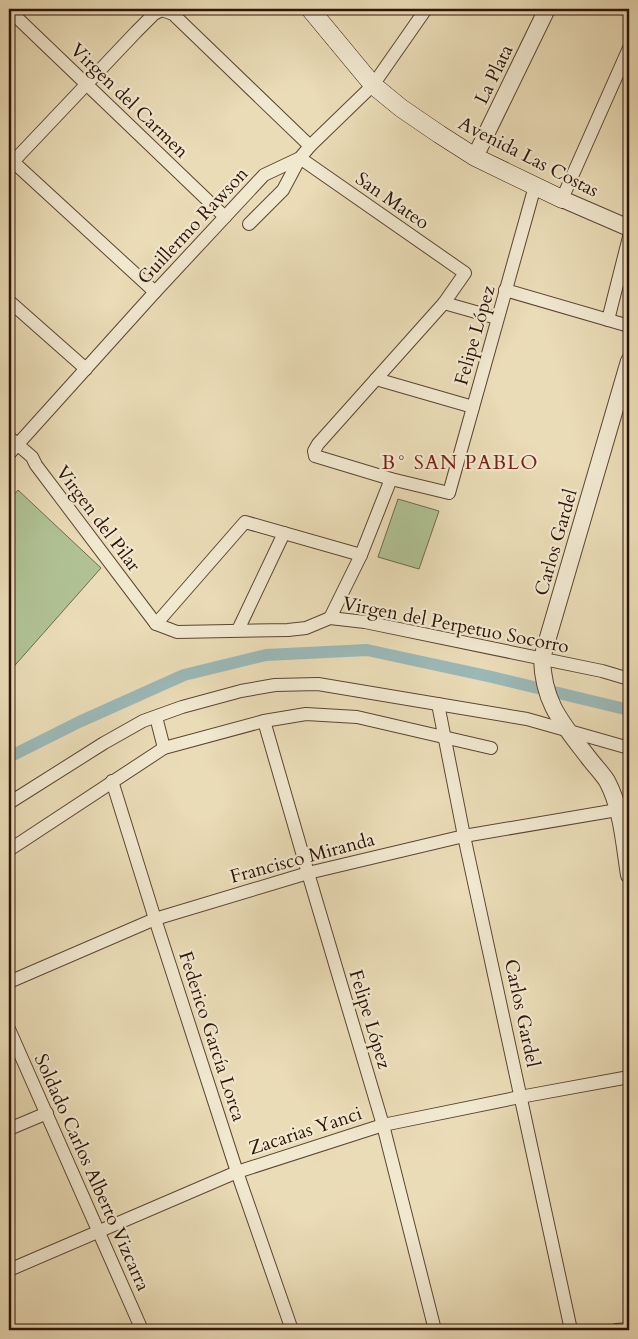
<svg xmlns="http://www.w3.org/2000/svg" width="638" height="1339" font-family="Cardo,serif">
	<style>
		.green { fill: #b0c294; stroke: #6e6a4d }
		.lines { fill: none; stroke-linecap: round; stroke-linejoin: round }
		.canal { stroke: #9bb9b8; stroke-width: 12 }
		.minor-casing { stroke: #5c4532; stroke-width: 14 }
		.tertiary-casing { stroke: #5c4532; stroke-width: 18 }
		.secondary-casing { stroke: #2d1306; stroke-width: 19 }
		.minor { stroke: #f1e8d0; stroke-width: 12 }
		.tertiary { stroke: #f1e8d0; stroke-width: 16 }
		.secondary { stroke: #f1e8d0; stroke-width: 18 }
		.labels { text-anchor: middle; stroke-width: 4.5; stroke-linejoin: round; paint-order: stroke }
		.street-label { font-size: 19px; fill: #2d1306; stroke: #f1e8d0 }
		.neighbourhood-label { font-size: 20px; letter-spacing: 1px; fill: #7a1f14; stroke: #f1e8d0 }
	</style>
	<rect width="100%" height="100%" fill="#eadcb7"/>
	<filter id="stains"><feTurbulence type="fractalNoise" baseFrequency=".004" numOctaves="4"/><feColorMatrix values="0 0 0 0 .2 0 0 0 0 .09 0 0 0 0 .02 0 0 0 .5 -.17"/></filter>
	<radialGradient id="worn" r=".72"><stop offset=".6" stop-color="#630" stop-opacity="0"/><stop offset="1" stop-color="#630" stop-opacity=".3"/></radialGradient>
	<!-- green -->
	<g class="green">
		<polygon points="18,490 101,568 9,672 9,501"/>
		<polygon points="398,499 439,511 419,569 378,557"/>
	</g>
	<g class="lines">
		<!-- canal -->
		<polyline class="canal" points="9,757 79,722 184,675 266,655 367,650 492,677 629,710"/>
		<defs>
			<g id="minor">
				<polyline points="9,10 225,217"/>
				<polyline points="9,158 155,292"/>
				<polyline points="9,166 136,32 154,14 162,10 173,14 310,146"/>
				<polyline points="562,199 629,48"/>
				<polyline points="249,224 283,190 300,158 465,273 444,303 318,444 314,451 315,456 391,479 449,493 535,186"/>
				<polyline points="505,290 629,326"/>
				<polyline points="9,301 86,369"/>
				<polyline points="444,303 497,318"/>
				<polyline points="608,320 629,237"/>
				<polyline points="376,379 473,407"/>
				<polyline points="9,437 32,457 36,465 156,624 177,632 288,630 306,628 330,618 365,622 602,671 629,679"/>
				<polyline points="9,454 155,292 264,175 300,158 310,146 373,85 426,9"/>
				<polyline points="330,618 361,555 391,479"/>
				<polyline points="156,624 245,522 361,555"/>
				<polyline points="238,630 284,533"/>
				<polyline points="438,704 464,836 571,1330"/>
				<polyline points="156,717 164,748"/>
				<polyline points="264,721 308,873 383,1125 435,1330"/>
				<polyline points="112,781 155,919 237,1172 292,1330"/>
				<polyline points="9,803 104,743 143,721 182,707 241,691 275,685 318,684 527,719 629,748"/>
				<polyline points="9,850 164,748 264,721 306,714 357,717 491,748"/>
				<polyline points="9,982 155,919 308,873 464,836 629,808"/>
				<polyline points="9,1029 142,1330"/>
				<polyline points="9,1129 47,1113"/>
				<polyline points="9,1270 237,1172 383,1125 520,1097 629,1077"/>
				<polyline points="616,1330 629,1329"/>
			</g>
			<g id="tertiary">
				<polyline points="475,157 547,9"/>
				<polyline points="562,199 629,228"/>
				<path d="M629 361 542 658C543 703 562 723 588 757 594 765 602 773 607 781 622 809 624 844 629 875"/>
			</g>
			<polyline id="secondary" points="310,9 373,85 401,108 439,134 475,157 562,199"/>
		</defs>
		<!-- minor casing -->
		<use href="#minor" class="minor-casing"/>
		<!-- tertiary casing -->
		<use href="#tertiary" class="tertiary-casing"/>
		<!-- secondary casing -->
		<use href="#secondary" class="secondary-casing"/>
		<!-- minor -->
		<use href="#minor" class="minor"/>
		<!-- tertiary -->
		<use href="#tertiary" class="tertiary"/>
		<!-- secondary -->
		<use href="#secondary" class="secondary"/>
	</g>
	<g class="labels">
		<!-- street labels -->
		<g class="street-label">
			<text transform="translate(493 74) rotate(-64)" y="7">La Plata</text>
			<text transform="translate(130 100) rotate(44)" y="7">Virgen del Carmen</text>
			<text transform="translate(529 156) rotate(27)" y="7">Avenida Las Costas</text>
			<text transform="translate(393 200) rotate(35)" y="7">San Mateo</text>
			<text transform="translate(192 225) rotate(-47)" y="7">Guillermo Rawson</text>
			<text transform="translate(474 335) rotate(-74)" y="7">Felipe López</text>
			<text transform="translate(99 518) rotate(53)" y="7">Virgen del Pilar</text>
			<text transform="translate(555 542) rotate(-74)" y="7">Carlos Gardel</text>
			<text transform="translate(456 624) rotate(11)" y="7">Virgen del Perpetuo Socorro</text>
			<text transform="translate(302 857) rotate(-15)" y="7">Francisco Miranda</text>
			<text transform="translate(523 1013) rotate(78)" y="7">Carlos Gardel</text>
			<text transform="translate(371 1019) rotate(73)" y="7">Felipe López</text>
			<text transform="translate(213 1036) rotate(72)" y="7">Federico García Lorca</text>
			<text transform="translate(305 1130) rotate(-18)" y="7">Zacarias Yanci</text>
			<text transform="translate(93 1172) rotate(66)" y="7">Soldado Carlos Alberto Vizcarra</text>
		</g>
		<!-- neighbourhood labels -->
		<g class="neighbourhood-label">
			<text x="460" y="469">B° SAN PABLO</text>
		</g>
	</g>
	<!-- margin -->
	<rect width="638" height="1339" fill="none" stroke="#eadcb7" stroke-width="30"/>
	<rect x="10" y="10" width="618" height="1319" fill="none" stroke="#2d1306" stroke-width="2.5"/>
	<rect x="15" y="15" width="608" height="1309" fill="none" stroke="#2d1306"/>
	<rect width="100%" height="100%" filter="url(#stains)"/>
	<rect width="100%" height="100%" fill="url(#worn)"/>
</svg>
